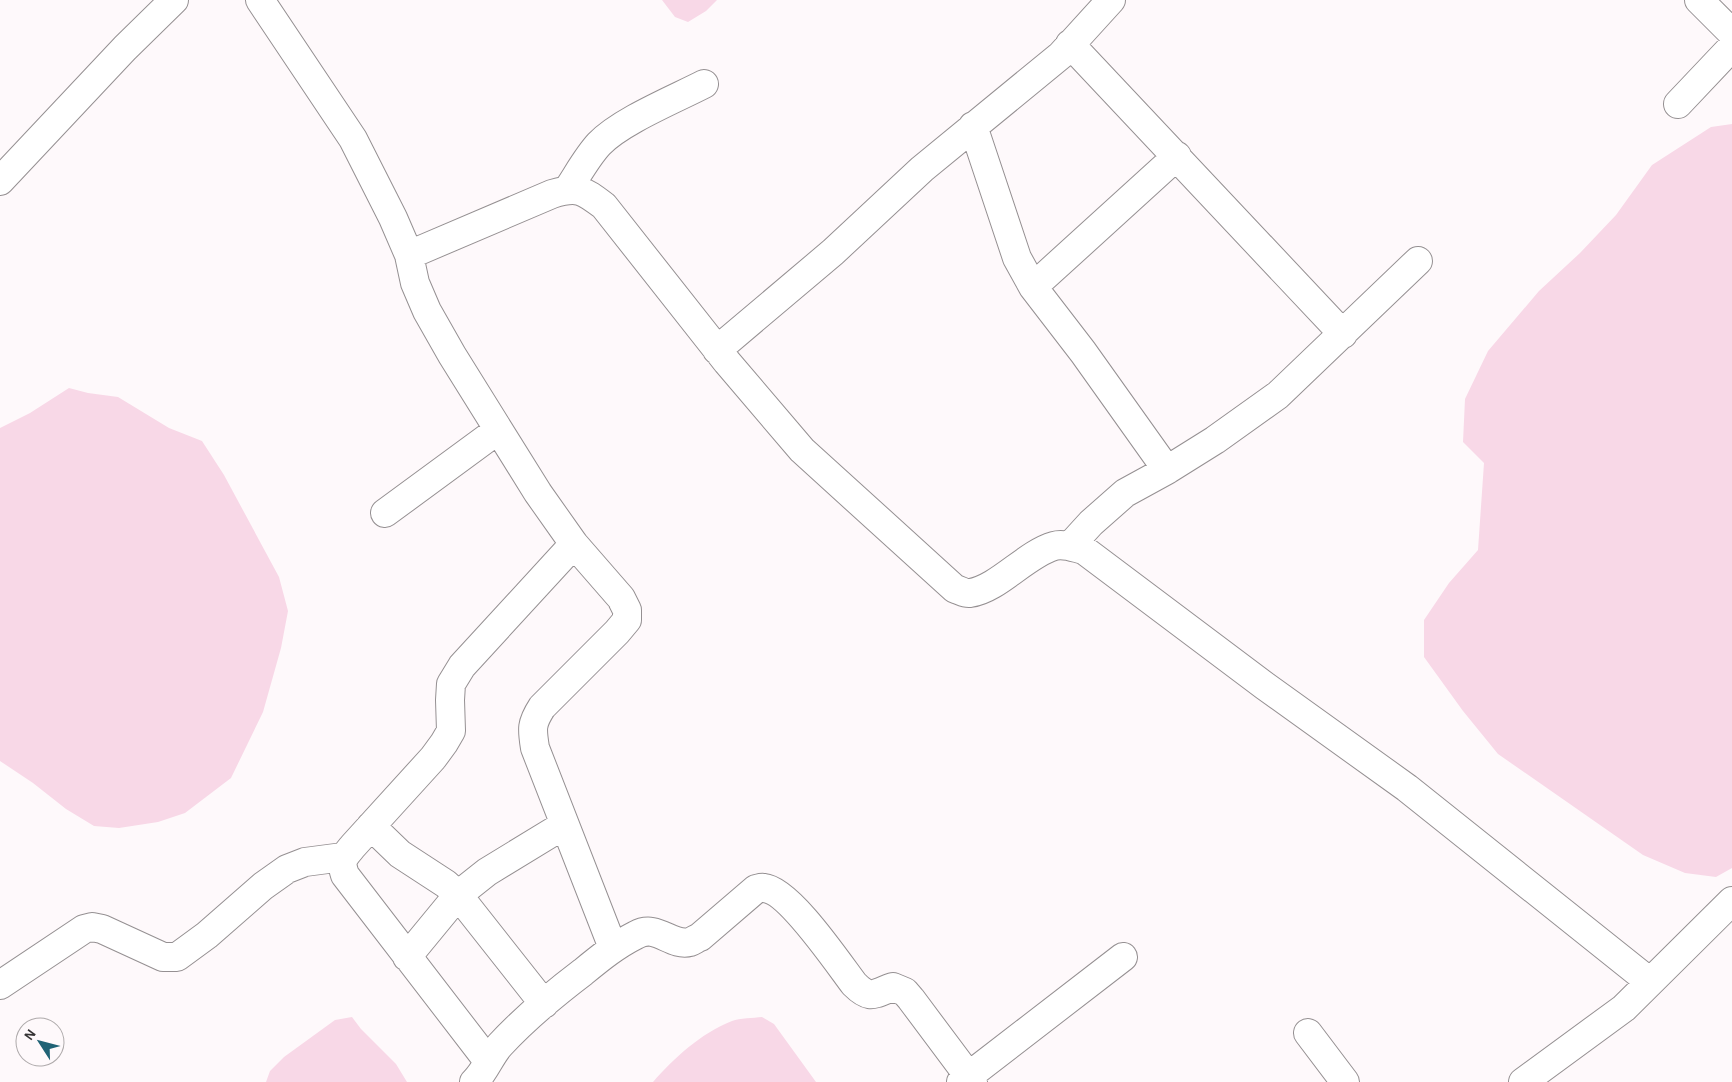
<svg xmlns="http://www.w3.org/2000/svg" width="1732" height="1082" font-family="'Alegreya Sans',sans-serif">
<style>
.water{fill:#f8d8e7}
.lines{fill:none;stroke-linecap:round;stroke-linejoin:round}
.minor-casing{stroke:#959092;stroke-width:30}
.minor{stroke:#fff;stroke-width:28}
</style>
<rect width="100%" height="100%" fill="#fef9fb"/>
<path class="water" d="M662,0H717L706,11L688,22L675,17Z
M1732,124V868L1716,877L1685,873L1643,855L1498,754L1463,711L1424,657V620L1449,583L1478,550L1484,463L1463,442L1465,399L1488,351L1539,291L1580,253L1616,215L1652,165L1711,127Z
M69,388L88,393L118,397L169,428L202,441L224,475L279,577L288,611L281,648L263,712L231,778L185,813L158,822L119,828L94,826L66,809L33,783L0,761V428L30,413Z
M352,1017L361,1029L396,1064L407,1082H266L270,1071L284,1057L335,1020Z
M762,1017L774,1024L816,1082H653C675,1057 700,1034 732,1021C740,1018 753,1018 762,1017Z"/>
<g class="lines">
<defs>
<path id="minor" d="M260,0L353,139L393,218L409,255L415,283L427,311L452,355L538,493L574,544L621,598L627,610V620L617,632L542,707C531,724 532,729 535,748L613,948
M1699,0L1732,33
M1070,44L1343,334
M1678,104L1732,47
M973,126L1017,258L1033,287L1083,352L1167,470
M0,181L125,48L174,0
M568,189C578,174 587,157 599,144C621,121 675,99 704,84
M409,255L552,194C578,186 583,190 604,206L727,362L802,450L955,589C960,590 965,594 970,593C998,589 1026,554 1054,546C1064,543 1075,548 1084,550L1265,686L1407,788L1650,982
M1033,287L1177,156
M717,350L833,252L922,169L1061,55L1111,0
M385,513L498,430
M1070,546L1091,523L1125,493L1167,470L1215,440L1278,395L1418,261
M371,826L400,854L446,884L458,895L544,1004
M407,957L458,895L487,872L564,825
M0,985L84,929L92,927L102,929L163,957H177L207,935L263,886L287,869L305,862L343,857
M1308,1033L1345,1082
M488,1061L345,875C340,860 343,858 353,846L433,758L444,743L451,731L450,700L451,684L462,666L574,544
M474,1082C485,1072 490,1056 500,1045C525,1018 554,994 583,972C600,958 616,945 636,935C657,923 671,947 690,942C693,941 697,938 700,937L756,889C757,889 762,887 764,888C789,890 838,963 854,984C870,1000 873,994 893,987L905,992L911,999L973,1082
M961,1082L1123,957
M1523,1082L1624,1008L1732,901"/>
</defs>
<use href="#minor" class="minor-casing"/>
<use href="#minor" class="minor"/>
</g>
<g transform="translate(40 1042) rotate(306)"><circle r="24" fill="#fef9fb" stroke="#aeaaab"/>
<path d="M0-4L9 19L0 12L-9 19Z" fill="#1f6275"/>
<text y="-8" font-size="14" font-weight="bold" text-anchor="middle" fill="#353334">N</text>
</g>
</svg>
